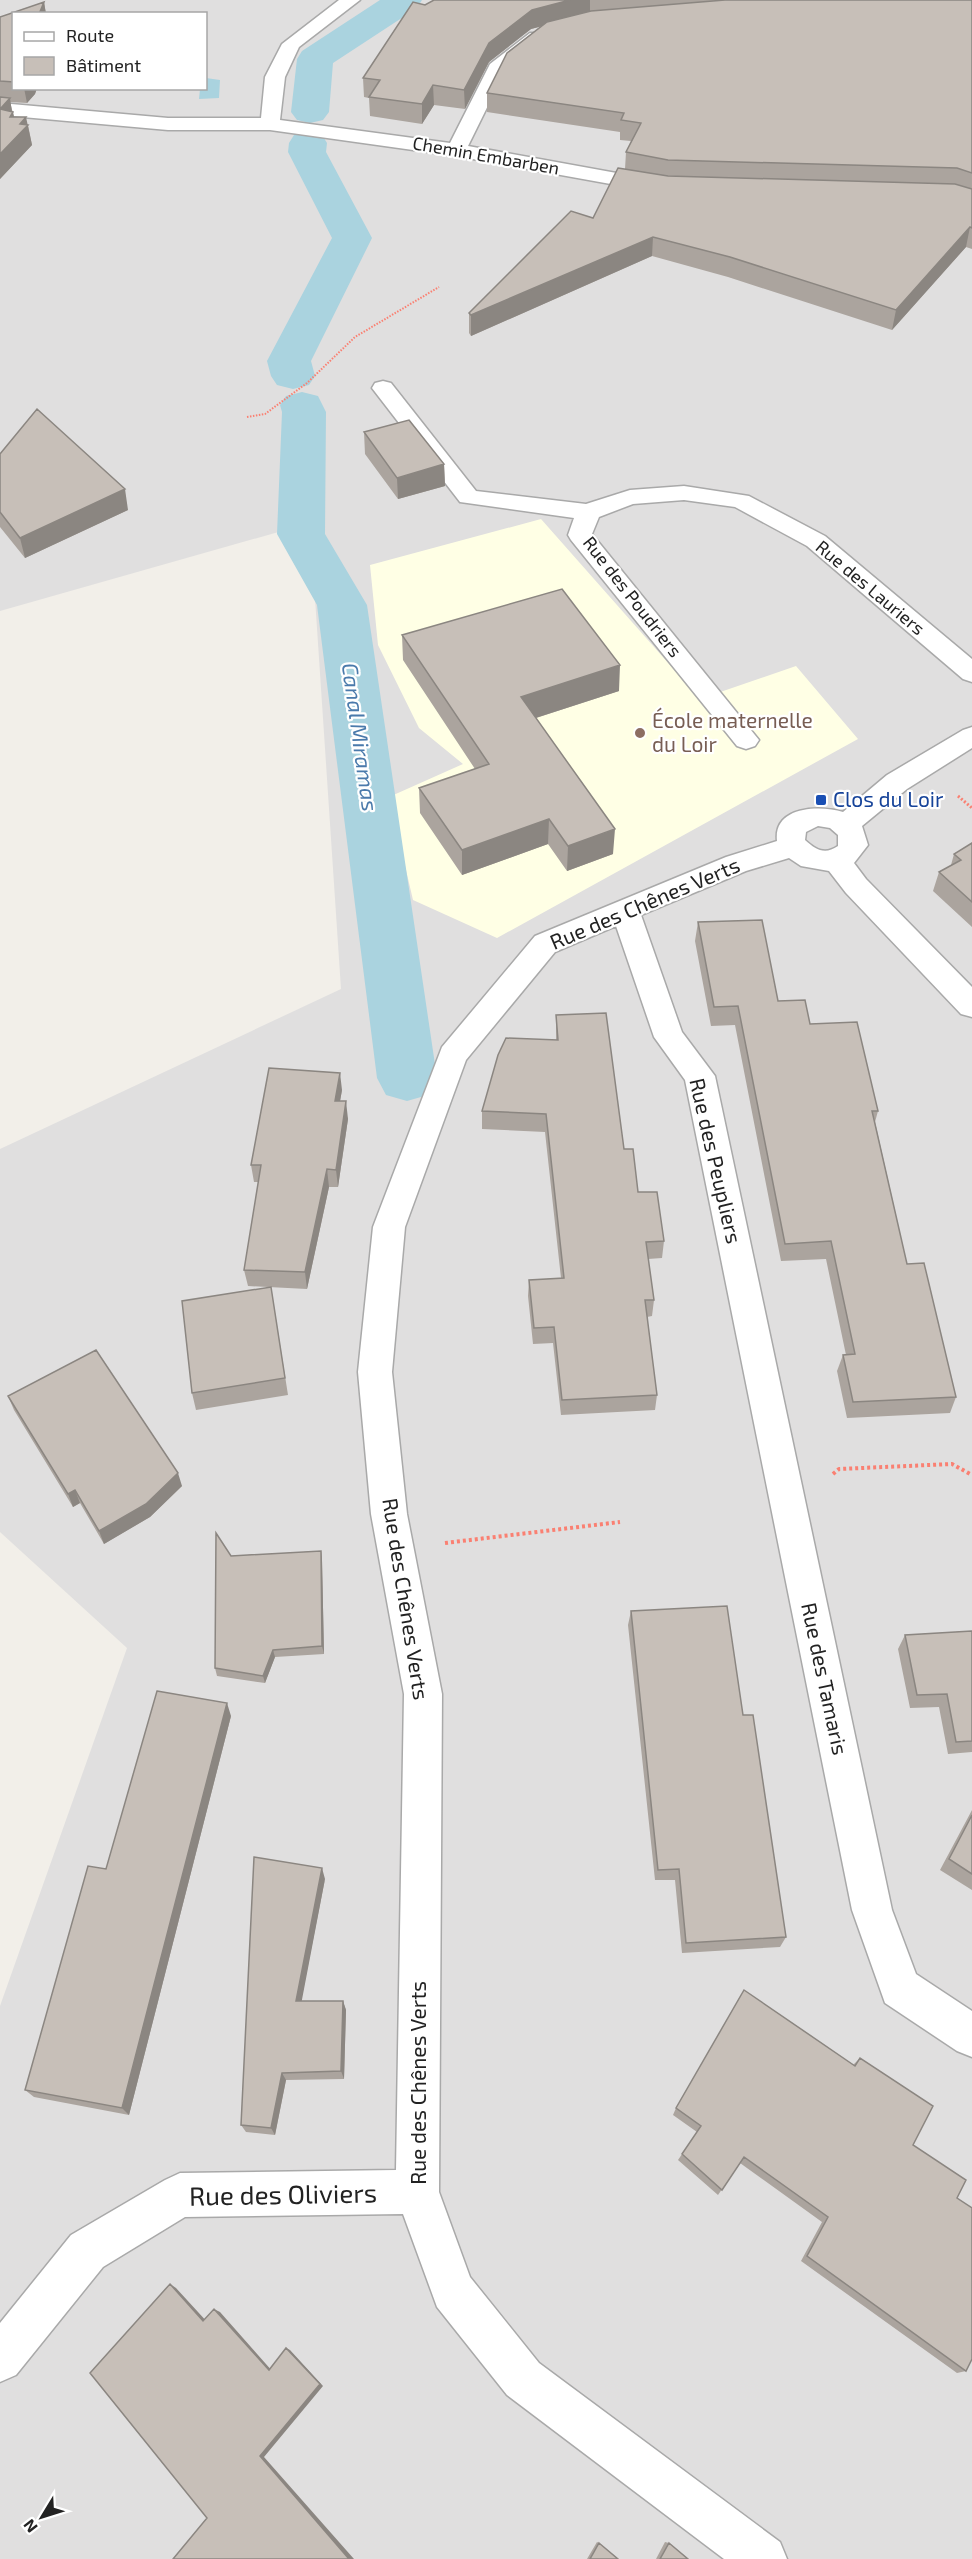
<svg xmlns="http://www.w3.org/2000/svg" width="972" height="2559" font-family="'Exo 2',sans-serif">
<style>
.residential{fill:#e0dfdf;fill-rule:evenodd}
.education{fill:#ffffe5}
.water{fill:#aad3df}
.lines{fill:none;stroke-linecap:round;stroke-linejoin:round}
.canal{fill:#aad3df;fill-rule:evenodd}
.minor-casing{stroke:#a9a9a9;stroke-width:3}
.path-far2{stroke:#fa8072;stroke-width:2;stroke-dasharray:1.5 1.5;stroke-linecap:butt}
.path-far1{stroke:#fa8072;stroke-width:3;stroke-dasharray:2 2;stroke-linecap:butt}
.path{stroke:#fa8072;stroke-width:4;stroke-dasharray:3 3;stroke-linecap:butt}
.minor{fill:#fff;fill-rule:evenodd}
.wall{fill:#aba49e}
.shaded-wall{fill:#8b8681}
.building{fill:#c7bfb8;stroke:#8b8681;stroke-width:1.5}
.education-dot{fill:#8d6e63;stroke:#fff;stroke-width:2}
.transit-dot{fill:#1a4fb4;stroke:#fff;stroke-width:2}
.labels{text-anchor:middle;stroke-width:4.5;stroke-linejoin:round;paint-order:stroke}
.far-street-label{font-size:18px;fill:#222;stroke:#fff}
.education-label{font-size:21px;fill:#785e54;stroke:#fff;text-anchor:start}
.transit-label{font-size:21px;fill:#164399;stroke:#fff;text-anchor:start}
.street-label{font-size:21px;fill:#222;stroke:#fff}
.water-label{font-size:22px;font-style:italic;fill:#4a7aab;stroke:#fff}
.near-street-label{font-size:26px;fill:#222;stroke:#fff}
</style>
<rect width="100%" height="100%" fill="#f2efe9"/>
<path class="residential" d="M0,0H972V2559H0V2006L127,1648L0,1532V1149L341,989L310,523L0,611ZM14,14H206V88H14Z"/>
<path class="education" d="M541,519L700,699L796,666L858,739L497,938L413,900L389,797L463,764L419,728L378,645L370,565Z"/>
<path class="water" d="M206,78L220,80L219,98L199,99L200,89L206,88Z"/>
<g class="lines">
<path class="canal" d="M380,0H422L417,8L333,63L329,112L323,120L310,123L297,120L291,112L297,59L302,51Z
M308,131L322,135L327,143L326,152L372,238L311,361L315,376L309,385L293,389L277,385L271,376L267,361L332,238L288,152L289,143L294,135Z
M302,392L318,396L326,412L325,534L367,605L437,1078L428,1095L407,1101L386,1095L377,1078L317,605L277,534L282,412L280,405L286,396Z"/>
<defs>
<path id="minor" d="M339,0H360L299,47L285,77L280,120L450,143L490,64L530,33H544L546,37L505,71L468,146L655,180L662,182L665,186L662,190L655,192L456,156L270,130H168L0,115V103L168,118H261L265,77L282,44Z
M383,381L391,383L476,491L586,504L630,490L684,486L749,496L825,536L972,659V682L963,679L807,546L735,507L684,500L633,504L599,517L592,534L759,740L755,746L746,749L737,746L571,540L568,535L574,518L460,502L372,388L375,383Z
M972,727V748L907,789L862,826L868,845L854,863L866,879L972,987V1017L961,1014L846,893L829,871L801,866L789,858L746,871L641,915L682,1032L715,1076L892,1910L916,1974L972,2011V2057L957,2051L885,2003L852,1910L685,1080L654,1037L616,926L555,952L466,1060L405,1227L392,1372L407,1514L442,1694L439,2192L470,2277L539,2363L780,2542L787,2559H724L507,2395L437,2307L403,2214L185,2217L103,2267L16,2375L0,2382V2323L71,2235L165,2180L180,2173L396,2170L404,1694L371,1514L358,1372L373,1227L442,1047L535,936L726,857L777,841C773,806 820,805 843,812L887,775L963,730ZM818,826L830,828L838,835V846C825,855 816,850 805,840L806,832Z"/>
</defs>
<use href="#minor" class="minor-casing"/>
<path class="path-far2" d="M247,417L265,414L307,383L355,337L439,287"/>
<path class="path-far1" d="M958,796L972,808"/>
<path class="path" d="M833,1474L839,1469L952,1464L972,1475
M445,1543L620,1522"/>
<use href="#minor" class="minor"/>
</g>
<path class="wall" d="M434,0H972V249L966,247L892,330L728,277L652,256L471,336L469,333V313L593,218L625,169L626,152L631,141L620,140V132L487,112V93L542,26L531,29L489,62L465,109L434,105L422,124L370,116L369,98L364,97L363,78L425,5Z
M44,2L46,14H14V88H37L35,94L27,103L10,102L14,117L28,125L32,145L0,179V17Z
M364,432L444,464L445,486L398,499L365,454Z
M0,454L128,510L25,558L0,527Z
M402,635L619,691L536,718L613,854L567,871L548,844L462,875L420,813L419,788L475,769L403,660Z
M972,843V927L933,891L939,872L951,865L954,854Z
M698,922L778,1001L810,1024L878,1111L875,1122L907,1264L956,1397L950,1413L847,1418L837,1371L843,1355H846L826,1259L781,1261L735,1025L711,1026L695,941Z
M556,1015L624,1149L638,1192L664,1241L662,1258L648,1259L654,1300L652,1316L647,1317L657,1395L655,1410L561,1415L553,1343L533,1344L528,1296L529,1280L561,1278L545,1132L482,1129V1111L556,1040Z
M342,1090L340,1101L348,1119L338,1187H329L307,1289L248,1286L244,1270L259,1182H254L251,1165Z
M271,1287L288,1395L196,1410L192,1393Z
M8,1396L182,1486L150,1517L104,1544L80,1503L73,1507L14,1410Z
M321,1551L322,1560L324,1654L275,1657L265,1683L217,1676L215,1668L231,1556Z
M631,1611L743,1715L786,1937L780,1947L682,1953L675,1880H655L628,1625Z
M972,1631V1752L948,1754L939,1707L910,1708L898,1649L905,1635Z
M231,1716L129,2115L34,2097L25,2090L106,1869Z
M972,1810V1890L940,1870Z
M325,1879L301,2001H343L346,2010L344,2079L286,2080L275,2135L246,2132L241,2125Z
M860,2058L913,2145L957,2198L966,2371L957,2373L801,2261L822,2222L740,2163L718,2195L678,2160L697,2132L673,2115L676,2108L853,2065Z
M597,2542L599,2543L618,2559H587Z
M665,2542L669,2543L688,2559H656Z"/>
<path class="shaded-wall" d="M570,0H590V14L531,29L489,62L465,109L464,90L489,43L532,10Z
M44,2L46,14H39Z
M433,85L434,105L422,124V104Z
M24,88H37L35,94L27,103Z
M10,98L12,112H13L17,132L0,109Z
M26,117L32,145L0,179V154L20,124Z
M970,227L966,247L892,330L896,310Z
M653,237L652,256L471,336V315Z
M444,464L445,486L398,499L397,478Z
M125,489L128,510L25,558L20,538Z
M620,665L619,691L520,723L521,697Z
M549,819L548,844L462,875V850Z
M615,829L613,854L567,871L568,846Z
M340,1073L342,1090L337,1118L335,1101Z
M346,1101L348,1119L338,1187L336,1170Z
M327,1169L329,1187L307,1289L305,1272Z
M178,1473L182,1486L150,1517L104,1544L99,1531Z
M75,1490L80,1503L73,1507L68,1494Z
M321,1551L322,1560L324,1654L322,1646Z
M273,1650L275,1657L265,1683L263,1676Z
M227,1703L231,1716L129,2115L122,2108Z
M322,1868L325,1879L300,2010L296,2001Z
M343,2001L346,2010L344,2079L341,2071Z
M282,2073L286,2080L275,2135L271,2128Z
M170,2284L176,2288L209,2324L203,2321Z
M214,2309L220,2312L273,2372L269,2370Z
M286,2348L290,2350L323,2386L264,2457L354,2559H349L260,2456Z"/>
<path class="building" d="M434,0H570L532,10L489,43L464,90L433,85L422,104L369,97L380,80L363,78L413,2L425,5Z
M725,0H972V173L957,168L668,160L626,152L641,123L621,120L624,113L487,93L507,53L547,22L591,11Z
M44,2L39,14H14V82L0,81V17Z
M0,97L10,98L0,109L13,112L10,117H26L20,124L28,125L0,154Z
M618,168L668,176L955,184L972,189V228L970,227L896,310L730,257L653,237L471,315L469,313L571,211L593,218Z
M37,409L125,489L20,538L0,512V454Z
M409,420L444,464L397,478L364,432Z
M562,589L620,665L521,697L615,829L568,846L549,819L462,850L419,788L489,764L402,635Z
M972,843V902L939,872L961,860L954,854Z
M762,920L778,1001L805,1000L810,1024L857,1022L878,1111H872L907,1264L924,1263L956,1397L853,1402L843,1355L855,1354L831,1241L785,1244L738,1006L714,1007L698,922Z
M606,1013L624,1149H633L638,1192H657L664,1241L646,1242L654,1300H645L657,1395L562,1400L554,1327L534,1328L529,1280L564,1278L546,1114L482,1111L498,1055L506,1038L558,1040L556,1015Z
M269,1068L340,1073L335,1101H346L336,1170L327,1169L305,1272L244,1270L261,1165H251Z
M271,1287L285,1378L192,1393L182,1301Z
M96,1350L178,1473L146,1504L99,1531L75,1490L68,1494L8,1396Z
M216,1533L231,1556L321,1551L322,1646L273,1650L263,1676L215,1668Z
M727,1606L743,1715H753L786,1937L686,1943L679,1869L658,1870L631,1611Z
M972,1631V1741L956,1742L947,1694L917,1695L905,1635Z
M157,1691L227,1703L122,2108L25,2090L88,1866L106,1869Z
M972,1815V1874L949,1859Z
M254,1857L322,1868L296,2001H343L341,2071L282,2073L271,2128L241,2125Z
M744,1990L855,2066L860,2058L933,2106L913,2145L966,2180L957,2198L972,2208V2359L966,2371L807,2256L828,2217L744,2157L722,2190L682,2154L701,2126L676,2108Z
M170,2284L203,2321L214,2309L269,2370L286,2348L320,2384L260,2456L349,2559H173L207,2518L90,2373Z
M599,2543L618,2559H590Z
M669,2543L688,2559H660Z"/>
<circle class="education-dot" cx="640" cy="733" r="6"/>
<rect class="transit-dot" x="815" y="794" width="12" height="12" rx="3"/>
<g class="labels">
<g class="far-street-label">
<text transform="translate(486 156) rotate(10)" y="6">Chemin Embarben</text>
<text transform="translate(870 588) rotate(40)" y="6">Rue des Lauriers</text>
<text transform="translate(632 597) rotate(52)" y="6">Rue des Poudriers</text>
</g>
<g class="education-label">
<text x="652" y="728">École maternelle<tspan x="652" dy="24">du Loir</tspan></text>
</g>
<g class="transit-label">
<text x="833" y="807">Clos du Loir</text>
</g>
<g class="street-label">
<text transform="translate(645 904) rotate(-23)" y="7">Rue des Chênes Verts</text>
<text transform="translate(715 1161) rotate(77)" y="7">Rue des Peupliers</text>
<text transform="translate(405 1599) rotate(81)" y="7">Rue des Chênes Verts</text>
<text transform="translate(824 1679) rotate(78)" y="7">Rue des Tamaris</text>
<text transform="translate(419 2083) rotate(-90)" y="7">Rue des Chênes Verts</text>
</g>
<g class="water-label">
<text transform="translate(360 737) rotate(82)" y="8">Canal Miramas</text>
</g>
<g class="near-street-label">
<text transform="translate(283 2195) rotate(-1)" y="9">Rue des Oliviers</text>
</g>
</g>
<rect x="12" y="12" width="195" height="78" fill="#ffffff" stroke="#a7a7a7" stroke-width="1.5"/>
<rect x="24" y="32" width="30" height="9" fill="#ffffff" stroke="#a7a7a7" stroke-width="1.5"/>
<text x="66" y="42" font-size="18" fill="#222222">Route</text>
<rect x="24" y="57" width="30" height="18" fill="#c7bfb8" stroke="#a7a7a7" stroke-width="1.5"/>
<text x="66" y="72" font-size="18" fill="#222222">Bâtiment</text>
<g transform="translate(42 2517) rotate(232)" stroke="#ffffff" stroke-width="4.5" paint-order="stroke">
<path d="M0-4.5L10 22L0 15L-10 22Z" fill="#222222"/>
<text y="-9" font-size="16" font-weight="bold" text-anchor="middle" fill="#222222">N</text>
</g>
</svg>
